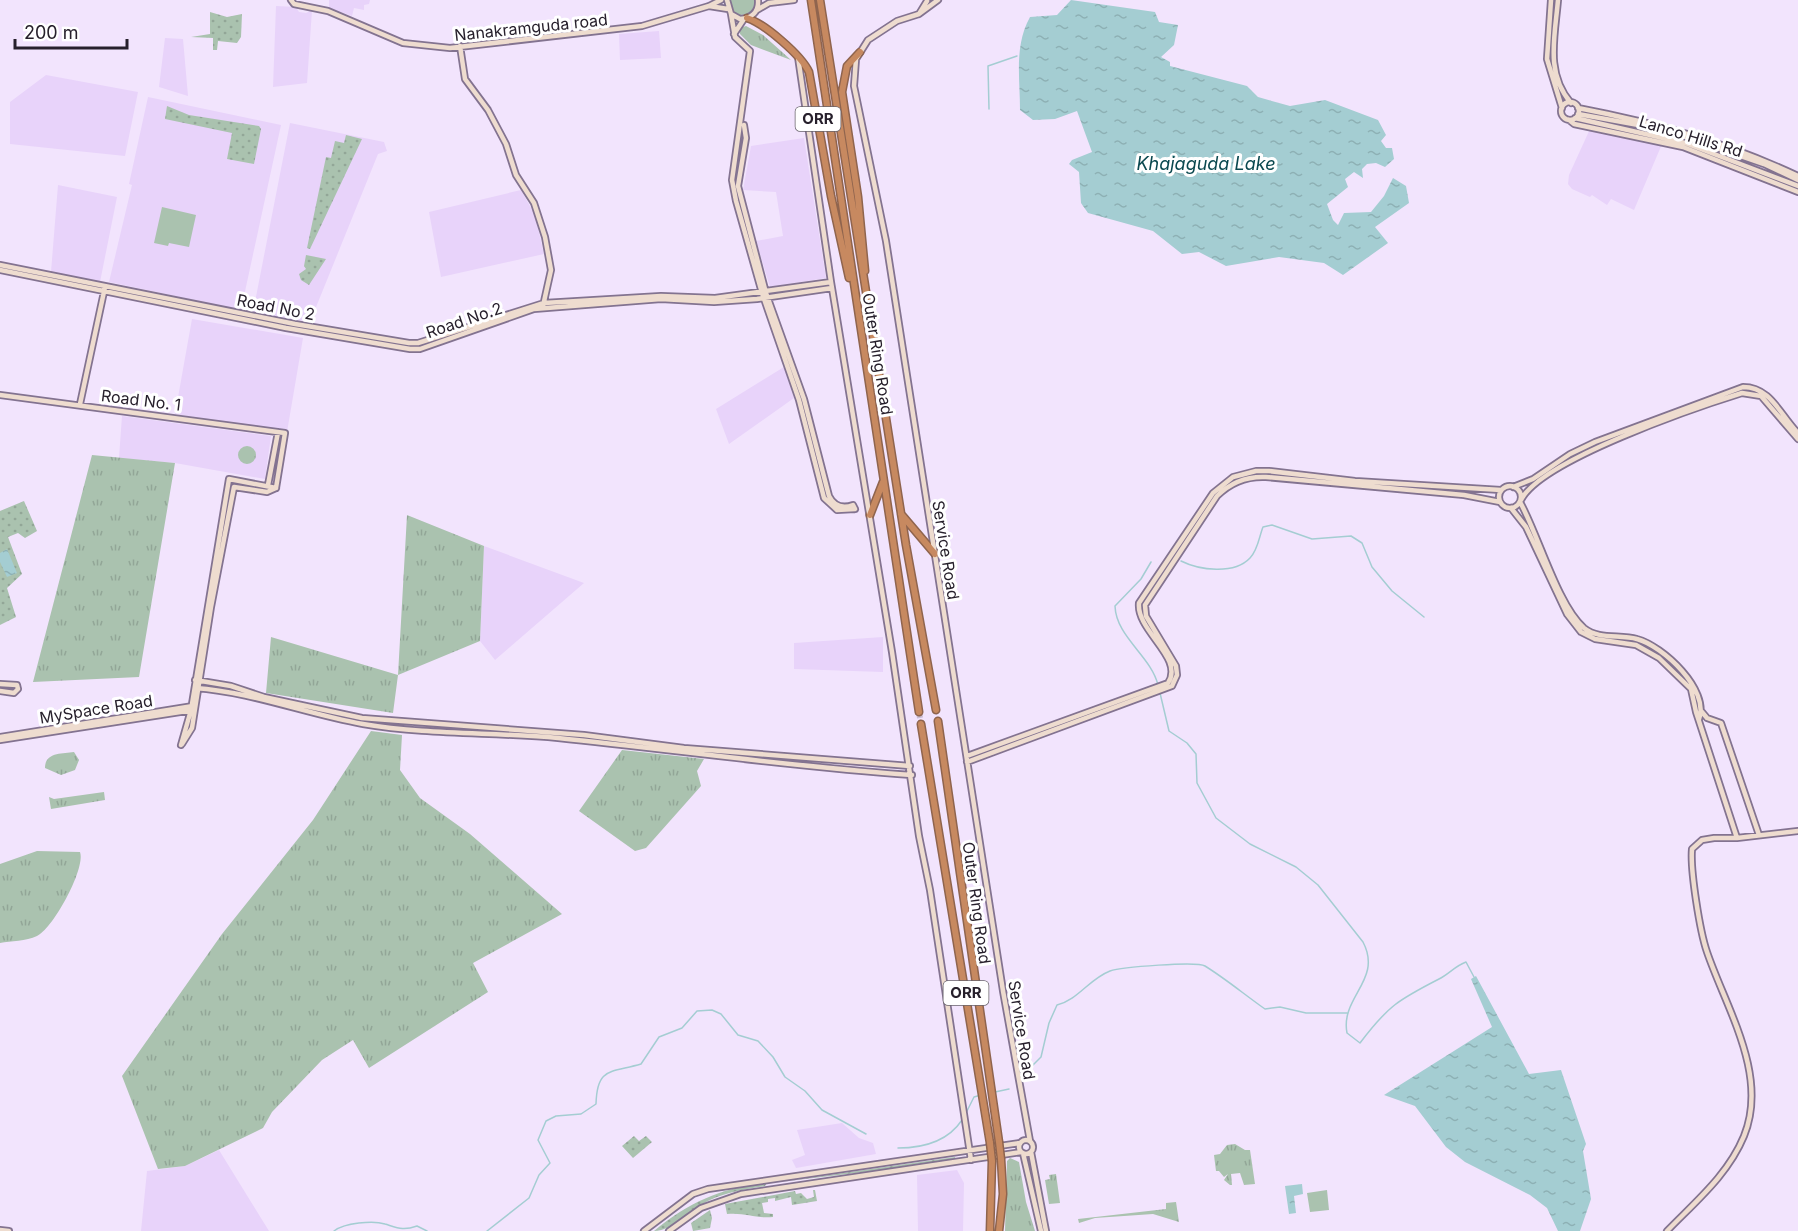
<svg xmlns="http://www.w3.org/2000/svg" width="1798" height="1231" font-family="Inter,sans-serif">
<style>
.built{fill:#e8d3fa}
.grass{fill:url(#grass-tufts)}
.park{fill:url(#park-dots)}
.pitch{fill:#aac2af}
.water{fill:url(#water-ripples)}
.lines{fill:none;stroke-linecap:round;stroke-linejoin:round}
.stream{stroke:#a4cdd2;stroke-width:1.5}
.highway-tunnel{stroke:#c9bdd3;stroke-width:6;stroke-dasharray:6 3;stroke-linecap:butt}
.secondary-casing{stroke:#837390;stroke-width:8}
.highway-casing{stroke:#8f644e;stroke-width:9}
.secondary{stroke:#eedccf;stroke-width:4.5}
.highway{stroke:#c78960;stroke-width:6}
.highway-bridge-casing{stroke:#8f644e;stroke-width:9;stroke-linecap:butt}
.highway-bridge{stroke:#c78960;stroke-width:6}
.labels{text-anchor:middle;stroke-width:6;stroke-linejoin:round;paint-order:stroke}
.shield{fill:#fff;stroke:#68636b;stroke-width:1.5}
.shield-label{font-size:15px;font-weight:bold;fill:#27202c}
.street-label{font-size:16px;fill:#27202c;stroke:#fff}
.water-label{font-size:18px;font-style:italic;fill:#0a484f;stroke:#fff}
</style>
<defs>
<pattern id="grass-tufts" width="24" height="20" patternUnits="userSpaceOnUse" patternTransform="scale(1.5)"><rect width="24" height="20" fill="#aac2af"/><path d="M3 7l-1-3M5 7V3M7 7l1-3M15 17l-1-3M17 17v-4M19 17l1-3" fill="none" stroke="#92a697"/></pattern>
<pattern id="park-dots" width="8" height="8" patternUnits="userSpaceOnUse" patternTransform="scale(1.5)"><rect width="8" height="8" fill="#aac2af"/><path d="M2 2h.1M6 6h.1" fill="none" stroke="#92a697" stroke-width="1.8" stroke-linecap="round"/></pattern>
<pattern id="water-ripples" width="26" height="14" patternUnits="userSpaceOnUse" patternTransform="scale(1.5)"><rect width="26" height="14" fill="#a4cdd2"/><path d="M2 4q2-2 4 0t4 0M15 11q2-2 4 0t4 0" fill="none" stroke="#8db0b4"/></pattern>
</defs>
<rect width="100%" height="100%" fill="#f2e4fd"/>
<path class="built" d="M329,0H370L369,4L364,5V10L354,8L352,16L329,8Z
M276,6L296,7L299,12L306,13L312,10L307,83L273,87Z
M659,31L661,58L620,60L619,34Z
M165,38L183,39L188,96L159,87Z
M46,75L138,92L125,156L10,144V102Z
M148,97L281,125L241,310L109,282L132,185L129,184Z
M290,123L384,142L387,151L378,154L310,322L253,312Z
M1590,129L1662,144L1634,210L1611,199L1607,205L1592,195L1590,197L1572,189L1568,184L1569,175Z
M804,138L826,278L770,287L756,241L783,236L776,192L743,190L751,146Z
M58,185L117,197L100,282L51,272Z
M521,190L535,215L544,254L441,277L429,212Z
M192,319L303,338L287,432L175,414Z
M784,367L794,398L729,444L716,409Z
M122,416L271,436L265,479L175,463L119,458Z
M484,546L584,583L495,660L480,641Z
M883,637V672L794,669V643Z
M842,1123L859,1138L873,1143L876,1154L796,1168L792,1160L805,1155L797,1130Z
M219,1150L269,1231H141L147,1171L185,1166Z
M957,1170L964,1183L963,1231H918L917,1175Z"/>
<path class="grass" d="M730,0H756L755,8L749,14L740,15L732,11Z
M746,26L763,35L791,60L751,45L740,34V28Z
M238 455a9 9 0 1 1 18 0a9 9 0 1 1-18 0Z
M92,455L175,463L139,677L33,682Z
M407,515L484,546L480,641L398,675L393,713L266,693L271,637L398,675Z
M371,731L402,735L400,770L420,798L470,834L562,914L473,963L488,992L369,1068L353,1040L322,1060L272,1112L263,1128L185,1166L158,1169L122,1076L222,934L313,820Z
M622,750L704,759L697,771L701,786L646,848L635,851L579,811Z
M74,752L79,760L75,770L61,775L45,768C45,752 62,754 74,752Z
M104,792L105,800L51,809L49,797L54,799Z
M37,851L80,852C86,868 53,929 37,936C26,941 11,941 0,943V864Z
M1235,1144L1245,1150H1250L1255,1184L1244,1185L1240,1173L1231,1174L1232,1185H1230L1224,1180L1228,1174L1224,1177L1219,1171H1216L1214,1155L1220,1154L1227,1145Z
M1010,1158L1019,1162L1026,1202L1035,1231H1005L1007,1161Z
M1056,1174L1060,1203L1049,1204L1045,1180L1050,1179L1049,1175Z
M1176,1202L1179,1222L1153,1214L1095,1218L1079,1223L1078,1219L1166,1209V1203Z"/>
<path class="park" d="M210,12L227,17L242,14L241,37L237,43L218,41L217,50H213V38L191,37L210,34Z
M167,106L189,115L259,126L261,129L254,164L227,159L232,133L165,119Z
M346,135L362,139L310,249L307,248L326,157L331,158L335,141L344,143Z
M306,255L326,259L309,285L301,280L299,274L306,269L304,266Z
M24,501L37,531L25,538L18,533L8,537L22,574L7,588L16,617L0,625V511Z
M634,1136L639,1141L646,1136L652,1142L633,1158L622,1146Z
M955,1157L956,1161L948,1162L780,1182Z
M768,1181L765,1186C746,1189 727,1192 710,1200C691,1208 674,1231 654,1231C692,1200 719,1190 768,1181Z
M813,1190H815L817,1201L792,1205L791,1197L775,1201V1198L768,1199V1202L762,1203L764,1213L773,1214V1217C757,1219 744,1212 727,1214L725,1204L795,1191L796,1194L801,1193L807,1199L814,1197Z
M710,1210L712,1218L710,1228L693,1231L691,1223Z"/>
<path class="pitch" d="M162,207L196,215L189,247L169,243L168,246L154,243Z
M1327,1190L1329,1210L1310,1212L1307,1193Z"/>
<path class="water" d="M1071,0L1155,12L1159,22L1178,25L1174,45L1161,57L1170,62V66L1247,86L1258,97L1290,106L1325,100L1378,120L1386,135L1381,141L1386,148H1392L1394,159L1385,167L1376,163L1367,164L1362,169L1363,178L1354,172L1345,179L1348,187L1327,204L1333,220L1338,225L1344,213L1371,212L1384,196L1393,178L1406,186L1409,203L1375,227L1388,243L1343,275L1324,263L1279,257L1226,266L1199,252L1182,254L1153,231L1088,213L1081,203L1079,172L1069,164L1072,160L1092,152L1077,111L1055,119L1033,120L1020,110C1020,78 1014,46 1030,17L1057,15Z
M7,549L17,573L7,577L0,562V553Z
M1476,976L1529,1074L1561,1070L1586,1144L1583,1151L1591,1199L1580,1231H1558L1547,1208L1530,1195L1465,1162L1446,1147L1415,1106L1384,1095L1492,1027L1471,979Z
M1302,1184L1303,1194L1294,1196L1296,1213L1289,1214L1285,1186Z"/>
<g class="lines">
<path class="stream" d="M989,109L988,66L1017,56
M1181,561C1199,570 1234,575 1250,558C1258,550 1259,537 1263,527L1272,525L1312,539L1351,536L1362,543L1372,567L1392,591L1424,617
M1151,562L1141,579L1115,606C1116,637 1151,656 1158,685
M1160,693L1169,731L1187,743L1196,754L1197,783L1216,818L1250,844L1296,867L1318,885L1363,942C1383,980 1340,997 1347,1033L1360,1043C1388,1006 1398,1000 1439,979C1449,974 1455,966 1466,962L1474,977
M1025,1073L1041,1057L1049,1023L1057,1005C1078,1000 1089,979 1110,971C1121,967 1197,961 1205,966C1226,979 1245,995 1265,1009L1280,1007L1306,1013H1347
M995,1092L1009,1089
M966,1113L974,1097L981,1095
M898,1148C923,1148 948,1141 962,1120
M334,1231C344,1223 373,1220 385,1224C398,1228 403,1231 417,1226L427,1231
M487,1231L529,1198L539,1175L550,1163L538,1140L546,1121L556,1116L581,1114L596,1104C597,1067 610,1073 641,1064L659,1037L682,1028L697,1011L712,1010L721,1014L738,1035L758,1041L773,1057L785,1077L805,1091L822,1110L866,1134"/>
<path class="highway-tunnel" d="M919,712L921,724"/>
<defs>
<path id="secondary" d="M291,0L294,4L328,11L403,43L450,48L642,26L709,6L721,0
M727,0L731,14L740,19C752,18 759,12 758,0
M1551,0L1547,59L1562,108
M1558,0C1555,36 1545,73 1571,103
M927,1L919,14L897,21L868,40L856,59L854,86L886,241L1003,991L1030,1141
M709,6L728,9
M757,10L769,3L794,0
M731,14L735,37L750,51L732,180L736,201L762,293L799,400L824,498L837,510L855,509
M919,14L938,0
M734,34L744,19
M460,46L465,79L488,110L506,144L516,175L534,203L545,237L551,270L543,306
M798,57L831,282L892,652L919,836L930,890L971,1160
M1561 111a9 9 0 1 1 18 0a9 9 0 1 1-18 0Z
M1578,108C1656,123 1726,142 1798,176
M1578,114L1666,130L1764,164L1798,180
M1575,118L1685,143L1798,186
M1569,120L1574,124L1683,147L1798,192
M744,125L746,138L738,186L766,293L804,399L829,496C834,506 842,509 853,505L855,509
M0,265L295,324L409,343H418L544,303L661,296L715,298L831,282
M0,270L286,328L410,349H420L534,309L661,299L714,302L757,299L832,288
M0,395L285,433L276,488
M80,404L105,287
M268,485L278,432
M1499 497a11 11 0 1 1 22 0a11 11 0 1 1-22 0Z
M1513,487L1533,479L1570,454L1595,442L1743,387C1771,387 1780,415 1798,433
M1521,500C1541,460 1697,407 1742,393L1761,396L1798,439
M1520,502C1538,534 1558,606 1584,628C1599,640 1620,634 1637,639C1663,646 1710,690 1699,719
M1511,508L1526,527L1567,614L1581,632L1595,639L1636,645L1659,658L1691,689L1696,712L1737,838
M195,680L231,686L264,697L362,718L584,735L684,748L910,766
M0,684L17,685L18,689L14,693L0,691
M195,688C252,692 306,714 363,724C427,735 494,732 558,738C676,750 793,767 912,775
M1702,712L1707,718L1721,723L1759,835
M0,737L193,706
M0,740L193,710
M182,744L192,728L211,607L234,487L267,492L276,488
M181,745L191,710L229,479L276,488
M967,756L1168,683C1185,658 1136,631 1139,603L1213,493L1233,477L1256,471H1269L1355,481L1501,490
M967,762L1172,686L1177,675L1176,666L1146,616L1145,605L1217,496C1231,482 1246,476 1266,477L1464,495L1500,502
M1019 1147a7 7 0 1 1 14 0a7 7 0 1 1-14 0Z
M1031,1152L1046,1231
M1023,1153L1041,1231
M0,1230L9,1231
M644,1231L693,1194L708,1189L1020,1143
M669,1231L701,1208L741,1194L1021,1152
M1667,1231C1695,1202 1728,1175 1744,1136C1769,1075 1726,1008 1707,952C1700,932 1690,870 1692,849L1702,840L1714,838H1737L1798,831"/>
<path id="highway" d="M811,0L919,712
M820,0L906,545L936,710
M747,18C765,24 801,55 809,72L831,196L849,278
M860,52L847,66L842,92L858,197L865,271
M901,514L935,554
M870,515L883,482
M938,721L999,1142
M921,724L990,1143
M990,1231L992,1161
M999,1231L1003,1194L1001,1159"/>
</defs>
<use href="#secondary" class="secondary-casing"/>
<use href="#highway" class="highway-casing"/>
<use href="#secondary" class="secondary"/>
<use href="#highway" class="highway"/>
<defs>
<path id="highway-bridge" d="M999,1142L1001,1159
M990,1143L992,1161"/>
</defs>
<use href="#highway-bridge" class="highway-bridge-casing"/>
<use href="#highway-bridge" class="highway-bridge"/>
</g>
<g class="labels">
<g class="shield">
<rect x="795.5" y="107" width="45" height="24" rx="4.5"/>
<rect x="943.5" y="981" width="45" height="24" rx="4.5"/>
</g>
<g class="shield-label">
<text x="818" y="124">ORR</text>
<text x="966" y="998">ORR</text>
</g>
<g class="street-label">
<text transform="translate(531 27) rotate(-6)" y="6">Nanakramguda road</text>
<text transform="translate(1691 136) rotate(17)" y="6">Lanco Hills Rd</text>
<text transform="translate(276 307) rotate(11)" y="6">Road No 2</text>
<text transform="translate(464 320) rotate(-19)" y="6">Road No.2</text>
<text transform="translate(878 354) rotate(81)" y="6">Outer Ring Road</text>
<text transform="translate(141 400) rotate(7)" y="6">Road No. 1</text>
<text transform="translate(946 550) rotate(81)" y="6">Service Road</text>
<text transform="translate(96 709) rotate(-9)" y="6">MySpace Road</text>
<text transform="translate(977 903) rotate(82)" y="6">Outer Ring Road</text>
<text transform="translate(1022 1030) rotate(81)" y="6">Service Road</text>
</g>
<g class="water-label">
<text x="1206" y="170">Khajaguda Lake</text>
</g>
</g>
<path d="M15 39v9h112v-9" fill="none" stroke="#27202c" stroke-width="3"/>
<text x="24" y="39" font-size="18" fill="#27202c" stroke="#ffffff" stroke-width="4.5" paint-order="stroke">200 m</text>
</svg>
